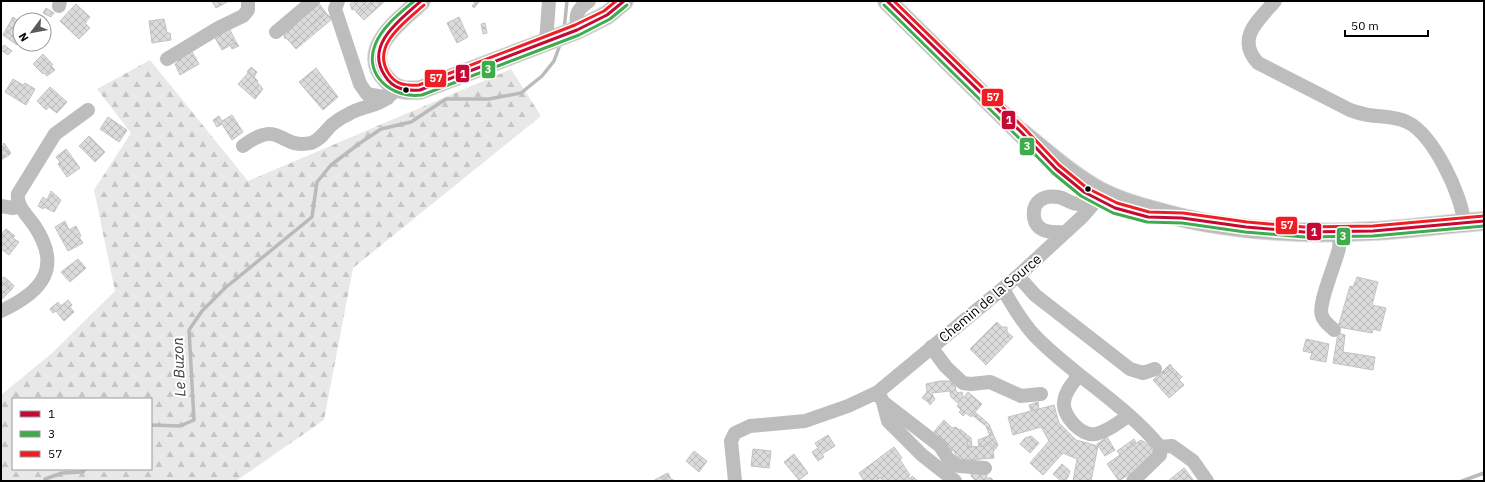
<svg xmlns="http://www.w3.org/2000/svg" width="1485" height="482" font-family="'IBM Plex Sans',sans-serif">
<style>
.forest{fill:url(#forest-firs);fill-rule:evenodd}
.lines{fill:none;stroke-linecap:round;stroke-linejoin:round}
.stream{stroke:#bababa;stroke-width:3.5}
.building{fill:url(#building-cross-hatch);stroke:#c3c3c3}
.major-casing{stroke:#dbdbdb;stroke-width:20}
.minor{stroke:#bdbdbd;stroke-width:14}
.major{stroke:#bdbdbd;stroke-width:18}
.bus-1-casing{stroke:#fff;stroke-width:6}
.bus-2-casing{stroke:#fff;stroke-width:6}
.bus-3-casing{stroke:#fff;stroke-width:6}
.bus-1{stroke:#c60835;stroke-width:3}
.bus-2{stroke:#3eac4c;stroke-width:3}
.bus-3{stroke:#ee1f24;stroke-width:3}
.bus-dot{fill:#000;stroke:#fff;stroke-width:1.5}
.labels{text-anchor:middle;stroke-width:4;stroke-linejoin:round;paint-order:stroke}
.street-label{font-size:14px;fill:#000;stroke:#fff}
.water-label{font-size:15px;font-style:italic;fill:#3d3d3d;stroke:#fff}
.line-badge{stroke:#fff;stroke-width:1.5}
.badge-label{font-size:11px;text-anchor:middle;font-weight:bold;fill:#fff}
</style>
<defs>
<pattern id="forest-firs" width="22" height="20" patternUnits="userSpaceOnUse"><rect width="22" height="20" fill="#e8e8e8"/><path d="M5 1l3.5 6h-7zM16 11l3.5 6h-7z" fill="#c5c5c5"/></pattern>
<pattern id="building-cross-hatch" width="8" height="8" patternUnits="userSpaceOnUse"><rect width="8" height="8" fill="#dbdbdb"/><path d="M0 0l8 8M0 8l8-8" fill="none" stroke="#bababa"/></pattern>
</defs>
<rect width="100%" height="100%" fill="#fff"/>
<path class="forest" d="M150,60L248,181L511,69L541,116L353,268L324,420L236,481H1V395L52,353L115,291L94,190L131,133L97,89ZM13,399H151V469H13Z"/>
<g class="lines">
<path class="stream" d="M564,30L567,1
M151,425L180,426L194,420L189,330L202,311L225,288L312,217L317,182L331,165L360,143L381,129L411,122L446,99H489L521,93L542,76L554,61L561,42
M45,481V479L62,473L83,472L85,469
M1462,481L1484,473"/>
</g>
<path class="building" d="M212,1H229L216,8Z
M354,1H373L358,14L354,9L352,10L350,4Z
M373,1H385L364,20L358,14Z
M476,1H480L474,8L472,6Z
M318,2L326,13L291,43L286,38L285,39L283,33Z
M76,4L90,17L85,23L90,28L79,39L60,21Z
M46,8L54,13L51,17L43,13Z
M326,13L332,19L296,49L291,43Z
M13,17L20,22V40L17,45L3,35Z
M459,17L468,37L457,43L447,23Z
M164,19L167,33H170L171,40L152,43L149,21Z
M485,23L487,33L483,34L481,24Z
M229,28L236,42L222,50L214,36Z
M236,42L239,46L232,49L230,45Z
M4,45L12,51L8,55L1,50Z
M191,50L199,64L180,75L175,64L178,62L176,59Z
M43,54L53,65L51,66L55,70L47,76L44,73L43,74L33,64Z
M251,67L257,72L254,77L247,72Z
M316,68L338,97L323,110L299,82Z
M249,72L258,81L257,82L263,89L255,99L238,84Z
M13,79L23,85L25,83L35,89L26,105L5,92Z
M50,87L67,102L57,113L49,107L46,110L37,101Z
M232,115L243,132L232,140L222,124L217,127L213,120L219,116L222,121Z
M108,117L127,130L119,142L100,129Z
M89,136L105,152L95,162L79,146Z
M1,143V150L6,151L9,155L1,160Z
M4,143L11,153L9,155L6,151L1,150Z
M66,149L80,168L67,177L58,164L60,162L56,157Z
M51,191L61,200L54,212L44,207L43,209L38,206L43,197L47,200Z
M65,221L69,230L76,226L81,236L79,237L83,243L68,251L55,227Z
M6,229L15,236L13,238L19,242L9,255L1,249V234Z
M78,259L86,268L70,282L61,272Z
M4,277L9,281L6,284L12,289L2,299L1,279Z
M1357,277L1378,282L1372,305L1386,308L1380,331L1373,329L1372,333L1338,327L1350,286L1353,287Z
M9,281L14,286L12,289L6,284Z
M68,300L72,305L70,307L74,312L64,321L56,311L53,313L50,309L58,302L61,306Z
M997,322L1002,327H1007V332L1013,337L986,365L970,349Z
M1338,333L1345,335L1343,352L1375,357L1373,370L1333,363Z
M1306,339L1329,344L1326,362L1310,359L1312,353L1303,351Z
M1170,364L1173,368L1164,374L1162,372Z
M1173,368L1177,372L1175,375L1184,385L1169,398L1153,380L1162,372L1164,374Z
M1177,372L1182,377L1179,380L1175,375Z
M940,381H955L956,391L958,393L962,392L963,398L968,392L982,404L971,417L966,413L963,416L959,412L961,410L957,406L959,404L951,397L950,391L932,393L933,396L928,402L922,398L927,392L926,384Z
M933,396L935,399L930,405L928,402Z
M1038,402L1039,409L1031,411L1029,405Z
M1054,405L1059,423L1076,440L1098,446L1091,481H1073L1077,459L1063,453L1043,475L1030,463L1049,441L1041,427L1013,435L1008,417Z
M975,412L989,424L993,434L990,436L986,426L972,415Z
M944,420L952,428L956,427L959,430L958,431L967,440L968,447L984,446L988,441L996,448L993,452L994,458L955,461V452L952,450L949,451L932,434Z
M960,429L971,438L972,447H968L967,440L958,431Z
M993,434L998,445L996,448L988,441L984,446H979L978,440Z
M828,435L835,446L822,454L824,457L818,461L812,452L818,448L815,443Z
M1031,436L1039,443L1030,453L1020,444L1025,438Z
M1107,437L1115,450L1105,456L1097,444Z
M1134,439L1136,443L1120,455L1117,451Z
M1141,440L1149,445L1153,451V459L1119,481L1107,464Z
M894,447L902,458L900,460L910,475L908,476L910,479L912,476L918,481H884L880,478L877,481H864L859,473Z
M753,449L771,451L769,468L751,466Z
M694,451L707,461L699,472L686,461Z
M794,454L808,473L799,480L784,462Z
M1062,464L1070,471L1068,477L1065,481H1061L1053,474Z
M1184,468L1194,481H1168Z
M972,471L987,475L986,478H991L994,481H976L971,476Z
M668,473L671,479L676,481H667L665,477L662,476Z
M662,476L665,477L667,481H653Z"/>
<g class="lines">
<defs>
<path id="major" d="M421,1C401,20 358,49 387,80C396,91 407,91 420,90L577,30L607,15L624,1
M887,1L1029,141
M1021,132C1046,152 1071,175 1100,191C1119,201 1140,207 1160,212C1226,231 1304,235 1373,231C1410,229 1447,224 1484,221"/>
</defs>
<use href="#major" class="major-casing"/>
<path class="minor" d="M338,1L335,9L360,84L367,94L388,98
M1275,1C1259,20 1235,38 1258,63L1350,110C1356,112 1362,114 1368,115C1380,117 1395,116 1407,122C1433,134 1462,195 1464,223
M59,6L60,1
M577,30C576,15 575,11 589,1
M276,32L313,1
M546,42L549,1
M167,59L220,27L243,16L248,10V1
M243,146C281,117 279,150 311,143C321,140 326,129 334,123C338,120 342,117 347,115C366,103 379,110 397,88
M1,206L13,208L20,206
M1066,232C1053,233 1036,233 1034,217C1032,201 1044,195 1058,197C1065,198 1071,204 1078,204C1085,204 1093,201 1099,199
M1018,276L1035,295L1130,369L1143,373L1155,369
M1003,289C1012,305 1023,324 1036,337C1074,376 1125,404 1160,447V455L1133,481
M1,311C42,292 63,268 34,225C28,216 16,206 18,194L55,134L88,110
M1334,330C1330,326 1324,322 1322,316C1317,305 1336,263 1339,248C1340,243 1339,237 1338,232
M931,347L946,367L963,383L971,384L990,382L1021,396L1041,394
M1079,375C1073,383 1065,391 1064,402C1062,415 1081,437 1096,434C1108,431 1118,423 1128,416
M878,392L883,402L940,446L949,460L959,466L985,468
M883,402L888,421L922,455L955,481
M1160,447L1172,446L1193,461L1207,481
M735,481L731,441L735,433L750,426L805,421L848,406L878,392L1018,276L1083,216L1097,200"/>
<use href="#major" class="major"/>
<defs>
<path id="bus-1" d="M421,1C400,20 364,45 385,76C393,89 405,91 420,90L577,30L607,15L624,1
M887,1L1021,132L1056,169L1084,192L1115,208L1148,217L1182,218L1246,227L1304,232L1373,231L1484,221"/>
<path id="bus-2" d="M414,1C400,13 382,27 375,45C363,76 393,99 422,95L579,35L610,19L627,5
M884,5L1017,136L1053,173L1081,196L1113,213L1147,222L1182,223L1245,232L1304,237L1373,236L1484,226"/>
<path id="bus-3" d="M894,1L1024,128L1059,165L1087,188L1117,203L1149,212L1183,213L1247,222L1304,227L1373,226L1484,216
M424,5C405,22 370,46 389,74C396,85 407,86 419,85L575,25L604,11L616,1"/>
</defs>
<use href="#bus-1" class="bus-1-casing"/>
<use href="#bus-2" class="bus-2-casing"/>
<use href="#bus-3" class="bus-3-casing"/>
<use href="#bus-1" class="bus-1"/>
<use href="#bus-2" class="bus-2"/>
<use href="#bus-3" class="bus-3"/>
</g>
<g class="bus-dot">
<circle cx="406" cy="90" r="3.5"/>
<circle cx="1088" cy="189" r="3.5"/>
</g>
<g class="labels">
<g class="street-label">
<text transform="translate(990 298) rotate(-40)" y="5">Chemin de la Source</text>
</g>
<g class="water-label">
<text transform="translate(179 367) rotate(-93)" y="5">Le Buzon</text>
</g>
</g>
<g class="line-badge">
<rect x="481" y="60" width="15" height="19" rx="4" fill="#3eac4c"/>
<rect x="455" y="64" width="15" height="19" rx="4" fill="#c60835"/>
<rect x="424" y="69" width="23" height="19" rx="4" fill="#ee1f24"/>
<rect x="981" y="88" width="23" height="19" rx="4" fill="#ee1f24"/>
<rect x="1001" y="110" width="15" height="20" rx="4" fill="#c60835"/>
<rect x="1019" y="137" width="16" height="19" rx="4" fill="#3eac4c"/>
<rect x="1275" y="216" width="23" height="19" rx="4" fill="#ee1f24"/>
<rect x="1306" y="222" width="16" height="19" rx="4" fill="#c60835"/>
<rect x="1336" y="227" width="15" height="19" rx="4" fill="#3eac4c"/>
</g>
<g class="badge-label">
<text x="488" y="73">3</text>
<text x="463" y="78">1</text>
<text x="436" y="82">57</text>
<text x="993" y="101">57</text>
<text x="1009" y="124">1</text>
<text x="1027" y="150">3</text>
<text x="1287" y="229">57</text>
<text x="1314" y="236">1</text>
<text x="1343" y="240">3</text>
</g>
<rect width="1485" height="482" fill="none" stroke="#000000" stroke-width="4"/>
<rect x="12" y="398" width="140" height="72" fill="#ffffff" stroke="#999999"/>
<rect x="20" y="411" width="20" height="6" fill="#c60835" stroke="#999999"/>
<text x="48" y="418" font-size="12" fill="#000000">1</text>
<rect x="20" y="431" width="20" height="6" fill="#3eac4c" stroke="#999999"/>
<text x="48" y="438" font-size="12" fill="#000000">3</text>
<rect x="20" y="451" width="20" height="6" fill="#ee1f24" stroke="#999999"/>
<text x="48" y="458" font-size="12" fill="#000000">57</text>
<g transform="translate(32 32) rotate(238)"><circle r="19" fill="#ffffff" stroke="#999999"/>
<path d="M0-3L7 15L0 10L-7 15Z" fill="#595959"/>
<text y="-6" font-size="11" font-weight="bold" text-anchor="middle" fill="#000000">N</text>
</g>
<path d="M1345 30v6h83v-6" fill="none" stroke="#000000" stroke-width="2"/>
<text x="1351" y="30" font-size="12" fill="#000000" stroke="#ffffff" stroke-width="3" paint-order="stroke">50 m</text>
</svg>
